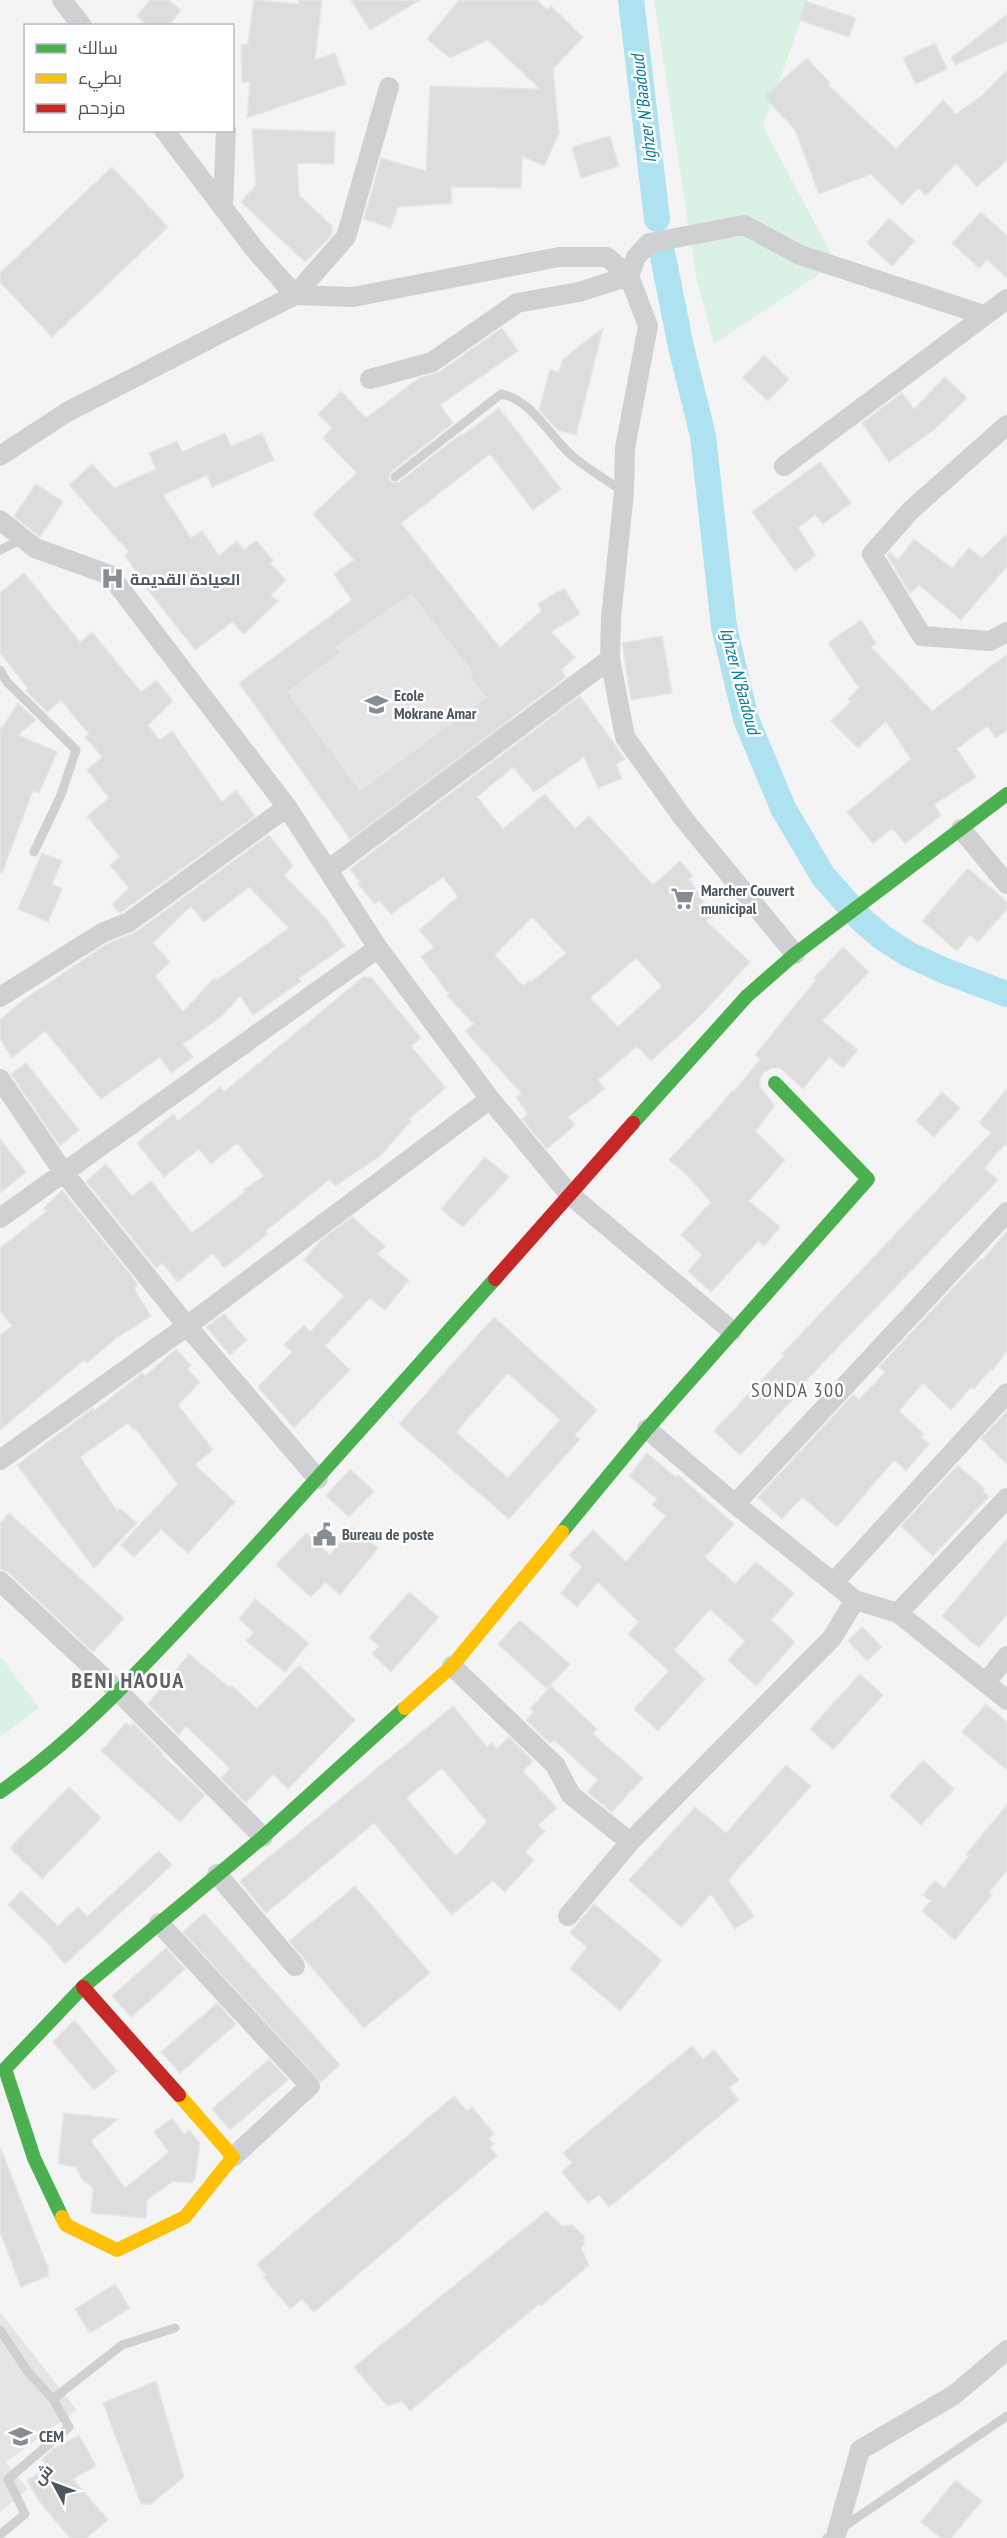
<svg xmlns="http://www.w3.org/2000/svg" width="1007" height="2538" font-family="'PT Sans Narrow',Cairo,sans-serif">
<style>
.education{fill:#e6e5e6}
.green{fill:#d9f2e3}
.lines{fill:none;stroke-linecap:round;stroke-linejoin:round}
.canal{stroke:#aee2f0;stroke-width:26}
.building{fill:#ddddde;stroke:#e5e6e7;stroke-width:1.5;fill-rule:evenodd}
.lane{stroke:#ced0d2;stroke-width:9}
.street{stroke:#ced0d2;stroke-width:20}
.fast{stroke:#4caf50;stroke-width:14}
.slow{stroke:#ffc107;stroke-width:14}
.jam{stroke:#c62828;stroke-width:14}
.labels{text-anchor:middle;stroke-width:5;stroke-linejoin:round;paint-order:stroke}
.poi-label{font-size:16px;font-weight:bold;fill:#4a5661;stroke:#fff;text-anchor:start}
.water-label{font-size:18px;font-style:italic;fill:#0c7c9b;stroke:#fff}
.quarter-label{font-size:20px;letter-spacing:1.5px;fill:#5f6368;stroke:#fff}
.district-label{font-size:22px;font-weight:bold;letter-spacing:1.5px;fill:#5f6368;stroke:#fff}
</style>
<rect width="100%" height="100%" fill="#f4f4f4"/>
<path class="education" d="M398,567L513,725L353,842L239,683Z
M0,2312L77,2410L6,2462L28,2489L0,2512Z"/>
<path class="green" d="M654,0H808L763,126L836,263L714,344L697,281Z
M0,1656L39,1708L0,1737Z"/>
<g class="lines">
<path class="canal" d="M631,0L657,219
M662,252L681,347L703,436L724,627L746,719L783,808L823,876L863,921L883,938L908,954L945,971L1007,994"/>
</g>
<path class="building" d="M150,0H168L181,10L169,26H148L137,16Z
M254,0L299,4V0H322L315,60L335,53L346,84L247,118L250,82H242L241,45L248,44Z
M351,0H420L370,30Z
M459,0H537L547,10L551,6L583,37L553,69L559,133L544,166L522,156L521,188L451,187L452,203L398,207L391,228L364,219L381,158L426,171L430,86L540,89L488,40L450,58L427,39Z
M805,1L856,18L849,37L799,20Z
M1007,14V41L956,65L951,58Z
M935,43L947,69L916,84L903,58Z
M807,58L830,83L828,85L896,149L943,100L956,114L983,95L1007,70V160L977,187L956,163L926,196L918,188L902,205L871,174L819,194L795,130L764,96Z
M252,129L335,132L334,164L297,163L299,195L332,226V235L305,262L241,202L256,185Z
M610,136L619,166L581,178L572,147Z
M112,167L168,227L52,337L0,282V273Z
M981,212L1007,236V278L987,260L979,268L952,243Z
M889,218L915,241L892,266L867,243Z
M502,328L518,351L440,405L453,423L391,472L388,479L393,483L399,482L461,434L462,436L499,408L561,489L533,510L490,454L401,523L500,648L542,610L538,604L564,588L580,614L551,632L575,657L561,670L566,677L350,839L239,683L352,600L334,574L354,560L313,514L357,473L323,438L332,428L318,414L341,391L366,418L419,378L439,372ZM411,595L473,673L469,677L486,697L360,790L288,692L341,653L336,647Z
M603,328L576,435L558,430L539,410L550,370L559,372L563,359Z
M764,355L789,379L768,401L743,378Z
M945,377L967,398L935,429L889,462L862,423L902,393L914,409Z
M225,433L231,446L262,433L274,460L212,487L207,475L163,495L191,538L202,531L219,556L237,541L244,550L256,540L273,560L270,563L286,580L271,595L278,601L244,634L232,622L195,650L145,586L125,555L129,552L69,485L92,464L114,488L156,469L149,453L177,441L182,452Z
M820,462L851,503L823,524L815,515L798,528L816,555L795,571L752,512Z
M36,484L63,502L40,537L14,516Z
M1007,534V566L961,620L919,585L910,593L887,555L890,552L898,560L914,539L952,568L969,548L982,558Z
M24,573L80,642L92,632L141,692L156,680L173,701L148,725L160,740L172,731L222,802L236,790L255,816L120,913L112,905L129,888L110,865L120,857L87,816L109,798L87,770L102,757L85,737L89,734L61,700L47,712L26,691L28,688L0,653V593Z
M861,620L876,643L871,647L932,711L1007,654V730L996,738L987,726L957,749L976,777L934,805L941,815L905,844L892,828L873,844L847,812L911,759L886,721L858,748L831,721L851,702L848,699L859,688L828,643Z
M662,636L672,693L631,700L622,643Z
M580,696L625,759L616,764L622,778L598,788L584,757L534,792L513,767L477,797L503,829L545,794L575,829L589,816L653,885L680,861L693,876L689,879L713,916L706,921L750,962L699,1017L651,1061L637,1046L598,1080L605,1089L568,1117L575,1125L547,1149L522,1119L528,1114L516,1097L522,1094L465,1031L474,1024L447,996L449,994L421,957L434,947L419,930L458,897L443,877L391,914L379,900L375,904L358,884L360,882L350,869ZM532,917L566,953L531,982L530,980L523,986L495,955ZM636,958L662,986L618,1027L590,998Z
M18,703L36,720L18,735L57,752L39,793L33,790L2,873L0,872V727L2,728Z
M269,835L293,866L284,875L326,919L345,946L299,978L301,981L253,1015L240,996L222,1016L183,1044L193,1057L171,1073L160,1057L101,1099L45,1031L12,1058L0,1039V1020L22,1001L107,944L136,932ZM249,887L289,928L217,980L214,978L183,1012L155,976L170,962L153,943L191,906L204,922Z
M42,853L62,861L52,884L62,889L48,922L18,909Z
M968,868L1007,902V909L978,942L970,935L957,951L922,921Z
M843,947L869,972L822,1021L858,1050L843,1068L829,1057L803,1089L780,1068H772L764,1072L760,1079V1087L775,1106L755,1131L785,1160L749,1201L780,1227L764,1246L758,1241L711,1292L688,1271L702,1255L681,1235L711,1202L686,1174L669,1160L708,1118L709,1119L732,1091L734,1092L760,1059L755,1055L816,980L814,978Z
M363,977H371L421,1038L411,1046L446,1088L409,1119L411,1121L380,1156L335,1186L330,1179L266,1231L268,1234L224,1268L213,1253L178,1282L162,1263L156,1268L86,1181L106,1164L132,1196L151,1181L192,1233L245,1192L243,1190L264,1176L237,1143L211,1164L199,1149L164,1177L137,1143L173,1114L178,1121L220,1087L224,1092Z
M26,1063L79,1130L60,1146L11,1074Z
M1007,1089V1146L1005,1144L984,1168L998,1180L796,1391L798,1394L740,1455L714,1431L784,1356L782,1354L991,1133L979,1123Z
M942,1092L960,1108L934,1137L916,1121Z
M0,1139L26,1172L0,1193Z
M485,1157L509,1177L463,1227L441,1209Z
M62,1190L138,1284L134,1289L151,1316L116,1338L87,1363L84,1360L0,1430V1335L12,1326L0,1311V1248L47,1211L44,1208Z
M352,1217L385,1246L377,1254L409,1280L385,1310L370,1298L325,1346L350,1370L294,1428L258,1387L292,1352L284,1345L304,1325L310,1332L344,1296L304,1260L321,1240Z
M1007,1231V1351L993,1370L991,1369L974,1389L971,1387L951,1410L923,1383L899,1411L924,1434L921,1437L929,1444L906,1471L894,1460L837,1527L802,1497L782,1519L758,1497L853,1395L859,1400L885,1372L879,1367L952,1289L981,1259L983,1260Z
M224,1314L247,1340L230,1355L206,1327Z
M494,1317L597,1410L575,1435L580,1439L509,1519L399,1424ZM508,1373L560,1420L508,1478L456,1432Z
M176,1349L191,1365L187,1369L200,1382L178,1405L213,1450L195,1465L235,1502L188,1553L161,1529L134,1557L121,1545L178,1484L136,1429L134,1430L128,1423L80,1457L117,1511L120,1508L137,1523L94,1568L17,1465L93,1408L94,1411L142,1373L145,1376Z
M1007,1411V1464L981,1439Z
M647,1453L676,1477L678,1475L734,1524L705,1557L735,1584L756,1562L794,1593L771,1620L795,1642L756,1686L728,1660L745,1641L710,1609L674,1650L705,1679L658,1731L634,1709L669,1671L628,1634L639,1622L598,1582L577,1607L561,1593L582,1567L569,1555L593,1530L626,1562L666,1516L652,1505L657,1499L629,1476Z
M958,1465L985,1489L983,1491L989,1496L933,1556L901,1526Z
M350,1469L374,1491L349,1517L326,1496Z
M9,1513L124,1618L93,1652L8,1572L0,1569V1523Z
M352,1527L378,1548L340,1595L325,1582L311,1597L276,1565L306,1533L330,1555Z
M1007,1539V1614L979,1648L942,1616Z
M409,1592L439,1617L391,1672L372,1654L379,1646L369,1638Z
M255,1599L309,1643L285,1672L246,1641L254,1632L239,1619Z
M520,1620L570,1664L547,1689L498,1644Z
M862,1627L882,1647L867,1661L848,1641Z
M189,1654L230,1688L232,1686L257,1709L299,1665L355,1720L288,1789L273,1774L246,1803L221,1778L230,1768L186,1726L179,1735L148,1704Z
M860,1674L883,1695L833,1750L810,1729Z
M551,1686L597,1729L593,1734L643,1778L612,1812L587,1792L598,1780L554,1740L550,1743L526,1720L534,1712L530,1709Z
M986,1704L1007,1722V1770L962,1732Z
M453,1706L487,1747L492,1743L497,1749L509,1737L533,1761L523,1771L557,1808L538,1825L545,1831L525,1852L534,1860L505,1892L493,1881L452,1915L374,1823L266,1913L240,1881ZM442,1768L487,1822L456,1856L406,1798Z
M126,1723L130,1726L133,1723L163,1754L162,1755L205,1795L180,1822L101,1751Z
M923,1760L954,1789L921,1825L890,1796Z
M786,1765L811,1786L728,1880L754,1916L735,1929L711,1894L681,1927L629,1880L695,1807L726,1833Z
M69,1787L101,1818L42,1879L10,1848Z
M1007,1805V1870L989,1892L992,1895L955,1940L922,1911L931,1901L923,1895L935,1881L944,1888L969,1856L966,1854Z
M159,1851L172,1865L65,1964L52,1949L53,1948L8,1905L21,1891L58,1926L78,1907L87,1917Z
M355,1886L430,1973L364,2028L289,1941Z
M594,1904L662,1960L620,2011L570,1969L587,1947L570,1933Z
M204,1913L340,2065L321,2082L183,1932Z
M166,1948L185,1969L131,2017L112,1996Z
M217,2003L236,2024L180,2073L161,2052Z
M74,2020L117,2071L94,2090L53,2042Z
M692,2046L703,2059L714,2050L739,2080L729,2088L739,2100L609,2207L599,2195L588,2203L562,2172L572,2163L563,2153Z
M269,2059L288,2080L230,2130L212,2109Z
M454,2096L467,2111L472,2107L494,2134L489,2138L494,2144L490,2147L497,2156L314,2312L302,2299L290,2309L264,2278L266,2275L257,2264Z
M64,2113L118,2119L91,2141L125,2188L169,2152L154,2132L172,2118L184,2134L189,2130L200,2143L195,2179L192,2183L173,2181L147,2200L146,2218L91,2213L93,2188L82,2179L76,2167L58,2164Z
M0,2147L48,2268V2276L21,2287L0,2232Z
M546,2211L562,2226L572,2225L584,2236V2244L581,2248L589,2265L541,2306L539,2304L410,2411L402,2401L387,2406L354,2367Z
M115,2284L130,2308L90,2333L75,2309Z
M156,2381L184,2477L151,2504H141L103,2403Z
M79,2435L96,2466L73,2479L108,2520L86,2538H70L39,2501L27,2480L48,2468L42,2459L53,2449Z
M956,2480L982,2501L951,2538H941L921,2522Z"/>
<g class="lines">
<path class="lane" d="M395,477L501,394C532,400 548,434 570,454C586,468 606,480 624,492
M0,550L24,538
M0,670L7,682L76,750L61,795L34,852
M0,2330L28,2372L53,2399L122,2345L175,2328
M0,2535L25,2514L8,2479L69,2427L53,2399
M827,2538L1007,2416"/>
<path class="street" d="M62,0L82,26
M223,207L226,130
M295,295L353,297L559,257H607L629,276L648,326L625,448L624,492L611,618L610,659
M295,295L346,237L389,87
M370,379L432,362L517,303L579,292L629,276L636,257L649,243L744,225L800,255L984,315
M1007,425L911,510L872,554L922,636L990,641L1007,632
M0,456L67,412L295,295L256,251L164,130
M784,466L1007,299
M0,520L35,548L110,575L287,807L378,948L490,1099L569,1194L732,1331
M961,829L1007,884
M328,870L610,659L625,737L683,818L795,954
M0,997L102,933L129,922L287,807
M0,1079L64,1173L187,1326L318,1479
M0,1218L378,948
M647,1429L735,1504L855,1600L898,1613L1007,1700
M0,1460L187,1326L490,1099
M735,1504L1007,1212
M0,1581L119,1692L263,1837
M833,1583L1007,1393
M898,1613L1007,1498
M452,1666L555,1765L571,1795L630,1842L832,1638L855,1600
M986,1682L1007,1656
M217,1874L295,1966
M568,1916L630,1842
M159,1923L310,2086L233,2157
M837,2532L860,2450L954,2395L1007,2350"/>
<path class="fast" d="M633,1123L747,996L795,954L1007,794
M562,1532L647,1429L868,1179L775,1083
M0,1792C82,1735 147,1662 215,1590C310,1488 402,1383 495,1279
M62,2217L34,2158L5,2069L83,1987L263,1837L405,1708"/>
<path class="slow" d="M405,1708L452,1666L562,1532
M62,2217L66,2225L117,2250L185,2217L233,2157L179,2095"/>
<path class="jam" d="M495,1279L633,1123
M83,1987L179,2095"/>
</g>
<defs>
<symbol id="hospital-bare" viewBox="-9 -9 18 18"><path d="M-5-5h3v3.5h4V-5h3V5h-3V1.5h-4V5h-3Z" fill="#868d94" stroke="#fff" stroke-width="2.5" paint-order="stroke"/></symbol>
<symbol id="school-bare" viewBox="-9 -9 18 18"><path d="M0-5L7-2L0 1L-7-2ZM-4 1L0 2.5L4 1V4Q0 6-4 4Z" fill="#868d94" stroke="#fff" stroke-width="2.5" paint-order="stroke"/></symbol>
<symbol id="supermarket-bare" viewBox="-9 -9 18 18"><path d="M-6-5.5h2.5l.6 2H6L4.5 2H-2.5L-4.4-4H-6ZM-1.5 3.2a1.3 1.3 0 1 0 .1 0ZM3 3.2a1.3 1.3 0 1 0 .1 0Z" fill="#868d94" stroke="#fff" stroke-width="2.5" paint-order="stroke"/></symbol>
<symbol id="civic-bare" viewBox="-9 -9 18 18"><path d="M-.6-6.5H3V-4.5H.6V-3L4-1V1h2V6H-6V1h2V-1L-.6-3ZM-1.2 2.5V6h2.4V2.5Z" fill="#868d94" stroke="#fff" stroke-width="2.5" paint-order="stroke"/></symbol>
</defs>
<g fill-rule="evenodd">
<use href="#hospital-bare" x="96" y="562" width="33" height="33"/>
<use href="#school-bare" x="360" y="688" width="33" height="33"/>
<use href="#supermarket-bare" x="666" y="882" width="33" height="33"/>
<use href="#civic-bare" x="308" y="1518" width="33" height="33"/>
<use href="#school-bare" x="4" y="2420" width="33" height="33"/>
</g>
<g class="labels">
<g class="poi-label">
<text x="130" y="585">العيادة القديمة</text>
<text x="394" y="701">Ecole<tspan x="394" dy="18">Mokrane Amar</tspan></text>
<text x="701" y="896">Marcher Couvert<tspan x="701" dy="18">municipal</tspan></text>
<text x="342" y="1540">Bureau de poste</text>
<text x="39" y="2442">CEM</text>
</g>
<g class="water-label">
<text transform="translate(644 109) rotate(-97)" y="6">Ighzer N'Baadoud</text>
<text transform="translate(740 681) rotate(75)" y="6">Ighzer N'Baadoud</text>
</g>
<g class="quarter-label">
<text x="798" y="1397">SONDA 300</text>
</g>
<g class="district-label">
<text x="128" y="1688">BENI HAOUA</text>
</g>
</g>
<rect x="24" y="24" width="210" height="108" fill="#ffffff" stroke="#b7bbc0" stroke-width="1.5"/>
<rect x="36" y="44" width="30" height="9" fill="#4caf50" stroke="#b7bbc0" stroke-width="1.5"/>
<text x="78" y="54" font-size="18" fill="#4a5661">سالك</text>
<rect x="36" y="74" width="30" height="9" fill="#ffc107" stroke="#b7bbc0" stroke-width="1.5"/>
<text x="78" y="84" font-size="18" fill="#4a5661">بطيء</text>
<rect x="36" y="104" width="30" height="9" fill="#c62828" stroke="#b7bbc0" stroke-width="1.5"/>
<text x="78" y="114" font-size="18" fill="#4a5661">مزدحم</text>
<g transform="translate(54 2484) rotate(311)" stroke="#ffffff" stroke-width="4.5" paint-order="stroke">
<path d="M0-4.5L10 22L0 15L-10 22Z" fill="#4a5661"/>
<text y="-9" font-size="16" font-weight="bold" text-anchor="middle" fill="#4a5661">ش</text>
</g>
</svg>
